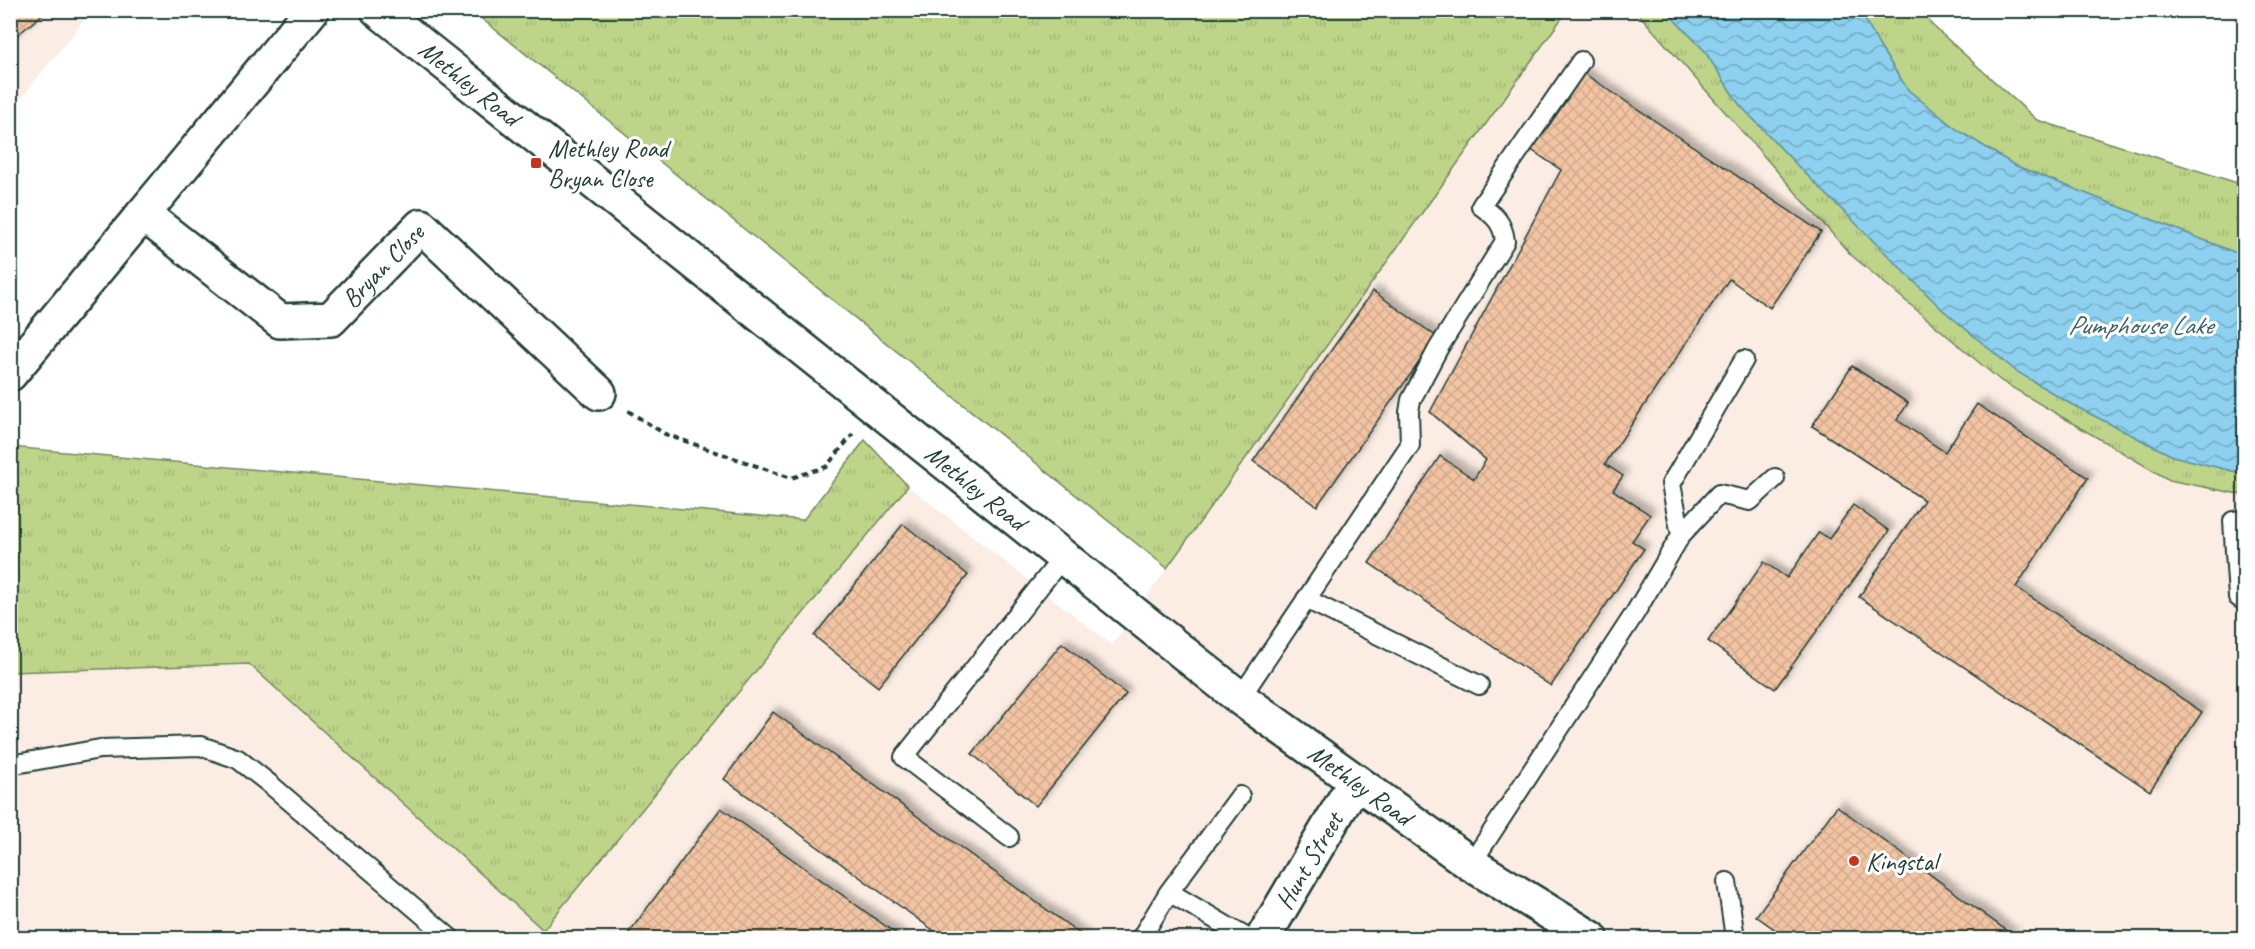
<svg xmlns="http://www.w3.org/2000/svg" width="2255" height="949" font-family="Caveat,sans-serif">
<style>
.built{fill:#fbede3}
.grass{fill:url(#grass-tufts);stroke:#6e885e;stroke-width:1.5}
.water{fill:url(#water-waves);stroke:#6195a4;stroke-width:1.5}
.building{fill:url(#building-cross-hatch);stroke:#1f3d34;stroke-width:1.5;filter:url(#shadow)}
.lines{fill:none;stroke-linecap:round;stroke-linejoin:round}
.service-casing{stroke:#1f3d34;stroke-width:22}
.minor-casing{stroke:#1f3d34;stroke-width:38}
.primary-casing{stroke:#1f3d34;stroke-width:38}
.path{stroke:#1f3d34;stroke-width:4;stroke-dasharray:6 4.5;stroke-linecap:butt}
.service{stroke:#fff;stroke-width:18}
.minor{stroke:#fff;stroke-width:33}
.primary{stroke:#fff;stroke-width:33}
.poi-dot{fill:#c8321e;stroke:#fff;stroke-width:2}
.labels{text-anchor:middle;stroke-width:6;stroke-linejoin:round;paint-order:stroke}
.street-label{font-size:26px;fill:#1f3d34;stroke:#fff}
.poi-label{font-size:26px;fill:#1f3d34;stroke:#fff;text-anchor:start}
.water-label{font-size:27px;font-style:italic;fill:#3a6263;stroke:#fff}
</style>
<defs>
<pattern id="grass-tufts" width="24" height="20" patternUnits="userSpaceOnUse" patternTransform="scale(1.5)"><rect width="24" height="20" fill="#bed489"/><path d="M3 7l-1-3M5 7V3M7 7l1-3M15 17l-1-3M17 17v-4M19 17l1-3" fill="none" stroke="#a3b777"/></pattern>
<pattern id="water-waves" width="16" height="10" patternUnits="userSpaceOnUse" patternTransform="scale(1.5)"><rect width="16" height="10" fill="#8dd0ef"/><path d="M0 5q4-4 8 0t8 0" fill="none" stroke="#73aac2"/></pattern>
<pattern id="building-cross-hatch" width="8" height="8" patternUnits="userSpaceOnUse" patternTransform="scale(1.5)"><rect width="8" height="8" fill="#f3c4a3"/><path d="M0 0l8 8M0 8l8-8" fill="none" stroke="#d0a98d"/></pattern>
<filter id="shadow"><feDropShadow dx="5.5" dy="-5.5" stdDeviation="3" flood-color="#0004"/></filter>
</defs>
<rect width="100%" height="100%" fill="#fff"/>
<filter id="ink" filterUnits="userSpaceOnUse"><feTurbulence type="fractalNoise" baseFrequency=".0167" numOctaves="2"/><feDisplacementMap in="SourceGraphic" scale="12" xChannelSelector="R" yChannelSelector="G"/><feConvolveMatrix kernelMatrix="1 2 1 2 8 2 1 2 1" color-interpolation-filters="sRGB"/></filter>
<g filter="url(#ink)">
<path class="built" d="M11,11H91L11,111Z
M1567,11H1636L1850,254L2169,480L2244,495V938H11L10,672L249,664L543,930L908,486L1112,645Z"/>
<path class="grass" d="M472,11H1567L1167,568Z
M1636,11H1668L1672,17L1704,50L1739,104L1799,167L1943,310L2016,371L2071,404L2173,456L2244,474V495L2169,480L2001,381L1850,254Z
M1860,11H1923L1932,25L2037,120L2244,185V256L2014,165L1956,129L1908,90L1880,47Z
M865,440L908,486L543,930L249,664L11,672V447L803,520Z"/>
<path class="water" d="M1668,11H1860L1880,47L1908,90L1956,129L2014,165L2244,256V474L2173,456L2071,404L2016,371L1943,310L1799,167L1739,104L1704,50L1672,17Z"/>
<path class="building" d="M10,10H48L10,41Z
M1582,72L1821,232L1770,308L1729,279L1605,464L1623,476L1613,490L1650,515L1632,541L1644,549L1551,686L1369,563L1440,456L1474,479L1486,460L1430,412L1561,170L1530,149Z
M1373,291L1437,337L1317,506L1253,461Z
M1852,366L1908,403L1897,420L1945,452L1977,404L2088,478L2016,587L2202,712L2150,791L1859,597L1924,500L1812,426Z
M1853,505L1889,531L1775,689L1708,641L1764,562L1787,578L1819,532L1829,539Z
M903,524L968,575L878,687L814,636Z
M1062,643L1126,694L1036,806L972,754Z
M773,712L1086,938H944L724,779Z
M1837,806L2015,937L2013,938H1787L1756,916Z
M721,808L902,938H625Z"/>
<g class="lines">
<defs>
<path id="service" d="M2244,520L2233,521L2238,597L2244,601
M1681,535L1719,494L1750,501L1775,478
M1306,599L1479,685
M1240,698L1410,445L1409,412L1411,400L1438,349L1505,241C1503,223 1495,216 1481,206L1581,61
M10,765L100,749L201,746L238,759L271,785L450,938
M1240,796L1169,892L1247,938
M1009,837L904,757L1063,557
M1471,864L1635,613L1681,535L1671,484L1744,360
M1727,882L1735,938
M1141,938L1169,892"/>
<g id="minor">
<path id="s1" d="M312,10L143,214L280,321L331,319L421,226L599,393"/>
<path d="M10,374L143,214"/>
<path id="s2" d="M1263,938L1355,782"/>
</g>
<g id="primary">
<path id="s3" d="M378,10L1240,698L1471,864L1591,938"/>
</g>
</defs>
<use href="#service" class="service-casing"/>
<use href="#minor" class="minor-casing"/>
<use href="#primary" class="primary-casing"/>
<path class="path" d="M628,411L665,434L791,478L826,467L853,434"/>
<use href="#service" class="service"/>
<use href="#minor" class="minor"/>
<use href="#primary" class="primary"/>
</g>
</g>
<g class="poi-dot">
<rect x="530" y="157" width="12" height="12" rx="3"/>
<circle cx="1854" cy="861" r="6"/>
</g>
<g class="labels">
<g class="street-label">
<text dy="9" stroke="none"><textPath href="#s3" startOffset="117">Methley Road</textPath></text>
<text dy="9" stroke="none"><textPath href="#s1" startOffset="564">Bryan Close</textPath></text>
<text dy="9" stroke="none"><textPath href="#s3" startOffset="765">Methley Road</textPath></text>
<text dy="9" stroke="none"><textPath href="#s3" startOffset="1251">Methley Road</textPath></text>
<text dy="9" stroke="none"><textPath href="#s2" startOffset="90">Hunt Street</textPath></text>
</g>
<g class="poi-label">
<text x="548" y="157">Methley Road<tspan x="548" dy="30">Bryan Close</tspan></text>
<text x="1866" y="870">Kingstal</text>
</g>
<g class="water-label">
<text x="2140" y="334">Pumphouse Lake</text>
</g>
</g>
<rect width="2255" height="949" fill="none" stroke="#fff" stroke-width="36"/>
<rect x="18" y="18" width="2219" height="913" fill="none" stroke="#1f3d34" stroke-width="2" filter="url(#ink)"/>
</svg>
